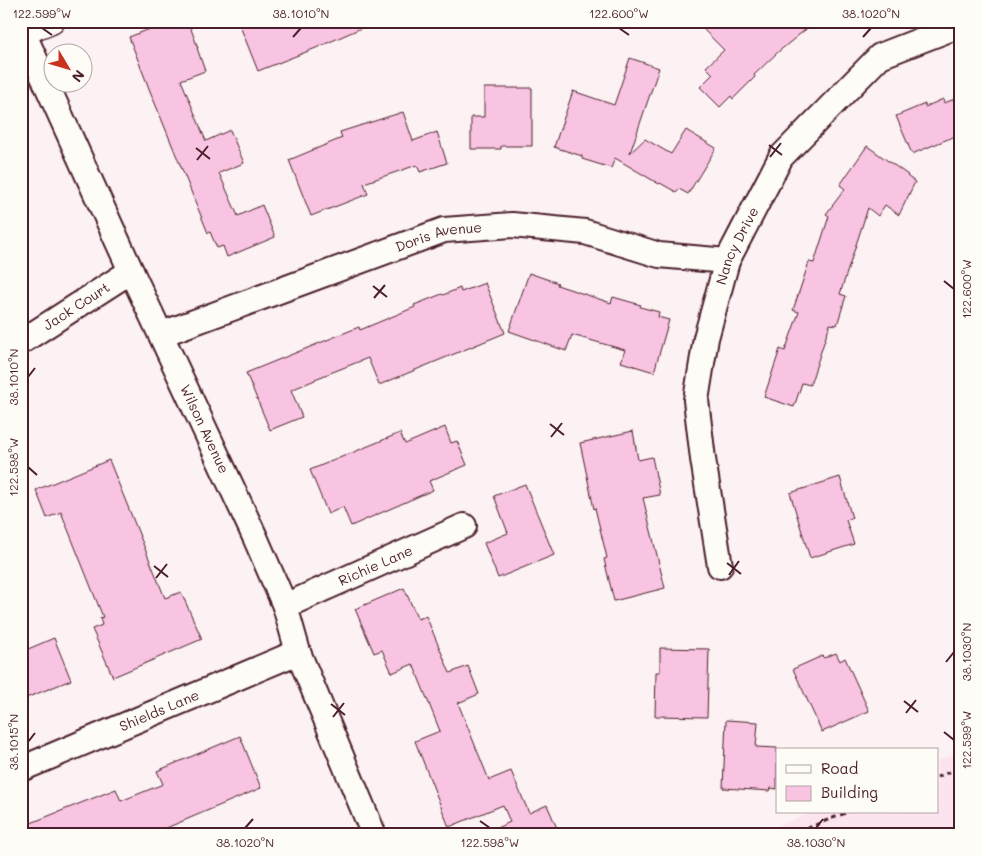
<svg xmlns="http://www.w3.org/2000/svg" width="981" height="856" font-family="Mali,sans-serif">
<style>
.built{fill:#fbe4ee}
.building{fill:#f8c4e1;stroke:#4a1f2b}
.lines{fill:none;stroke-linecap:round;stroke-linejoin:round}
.street-casing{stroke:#4a1f2b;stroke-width:28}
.path{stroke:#4a1f2b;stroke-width:3;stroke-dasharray:5 4;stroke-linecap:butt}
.street{stroke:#fdfcf7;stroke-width:24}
.ticks{fill:none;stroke:#4a1f2b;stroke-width:2}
.labels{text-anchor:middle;stroke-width:4;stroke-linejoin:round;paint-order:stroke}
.street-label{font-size:14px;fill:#4a1f2b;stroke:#fdfcf7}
.neatline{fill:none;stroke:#4a1f2b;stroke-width:2}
.ticks-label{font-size:12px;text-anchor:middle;fill:#4a1f2b}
</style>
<rect width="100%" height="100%" fill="#fcf1f3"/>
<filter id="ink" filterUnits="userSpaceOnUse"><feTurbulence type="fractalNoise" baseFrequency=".02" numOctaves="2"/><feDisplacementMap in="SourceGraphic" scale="10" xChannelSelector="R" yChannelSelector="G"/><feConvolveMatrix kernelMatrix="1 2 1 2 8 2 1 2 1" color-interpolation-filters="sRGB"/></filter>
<g filter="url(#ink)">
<path class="built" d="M960,752V835H757L812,812H937V761Z"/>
<path class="building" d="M171,21H188L198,48H197L205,71L181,80L206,141L230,130L244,163L219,173L238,216L262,205L275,237L227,257L223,246L217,248L210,232L208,233L150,91L129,37Z
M238,21H377L316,48L258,71Z
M695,21H816L778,52L754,75L755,77L733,99L731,96L720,107L700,87L713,74L706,67L724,50Z
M630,58L659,68L630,153L645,139L671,154L686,130L716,148L688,194L679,189L676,192L660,183L659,184L615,158L611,168L582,159V156L554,147L573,91L614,105Z
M484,88H532V146H501V149H471V117H484Z
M960,97V134L912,154L896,116L925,104V107L943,99L944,103Z
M403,112L413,141L437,132L447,163L420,172L417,165L364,183L368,194L311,216L289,160L342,138L340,132Z
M867,146L908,175L907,176L915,182L899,215L885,205L878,216L868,208L840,294L846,296L837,325L830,324L810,385L802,383L794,407L764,397L780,349L785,351L799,312L793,310L809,262L814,263L829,216L826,214L845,189L840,185Z
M529,273L558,283L557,285L611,303L613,297L641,305L640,307L659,312L658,317L669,320L654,372L621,362L625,350L572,335L566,351L509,331Z
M485,283L505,333L379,385L368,358L315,379V380L291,390L302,417L270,430L246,373L359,327L360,330L415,307L414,305L442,294L443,295L460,288L461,292Z
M445,427L451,443L457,441L467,465L429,481L433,490L351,526L343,507L328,514L310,470L400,433L405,444Z
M633,431L638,460L652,457L660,495L643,498L665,588L614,601L604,559L607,558L595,508L594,509L580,443Z
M109,460L165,598L181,592L202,639L113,677L92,629L102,625L100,618L103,617L61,512L47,518L36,490Z
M840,477L852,518L846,520L854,544L810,558L790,493Z
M525,484L554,555L498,578L484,543L508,533L494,496Z
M404,588L418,619L426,616L450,673L468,666L479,694L458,703L489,780L511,771L529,813L547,805L560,835H481L510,822L503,805L449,827L415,741L440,731L413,664L392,673L382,650L374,653L355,609Z
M54,638L71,680L21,700V652Z
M660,648L709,649L707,717L655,716L656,672H660Z
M836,653L840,661L845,658L869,711L822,732L793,669L822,656L824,658Z
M726,720L758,722L756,747L777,748V789L771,788L770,791L723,788Z
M240,736L261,788L164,829L167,835H21V827L116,789L121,801L163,784L157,771Z"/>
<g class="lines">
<defs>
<g id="street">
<path id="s1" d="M21,28L131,271L255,537L285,606L298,652L374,835"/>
<path d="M23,33L52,21"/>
<path id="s2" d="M162,334L444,230L512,225L585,232L659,255L727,261"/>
<path id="s3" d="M21,342L131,271"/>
<path id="s4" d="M720,566L703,459L696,400L706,338L727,261L781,157L880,56L960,25"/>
<path id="s5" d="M285,606L464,526"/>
<path id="s6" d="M21,769L298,652"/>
</g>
</defs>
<use href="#street" class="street-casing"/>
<path class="path" d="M937,777L960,768
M790,835L848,812"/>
<use href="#street" class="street"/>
</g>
</g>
<path class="ticks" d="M42,28L52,35M619,28L629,35M293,37L301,28M863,37L871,28M769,145L782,155M196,148L210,159M770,157L781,143M197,160L208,146M944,281L954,289M373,286L387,297M374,298L385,285M28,377L35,368M550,424L564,435M551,437L562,423M28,467L37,475M727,563L741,574M154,566L168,577M729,575L739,561M156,578L167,564M946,662L954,652M904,701L918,712M331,704L345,715M906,713L916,700M333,717L344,703M944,732L954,740M28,742L35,733M480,821L490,828M245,828L253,819M816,828L823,819"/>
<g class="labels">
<g class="street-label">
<text dy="5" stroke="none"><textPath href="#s2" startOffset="294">Doris Avenue</textPath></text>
<text dy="5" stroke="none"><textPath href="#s4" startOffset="328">Nancy Drive</textPath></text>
<text dy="5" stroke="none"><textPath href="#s3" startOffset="66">Jack Court</textPath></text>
<text dy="5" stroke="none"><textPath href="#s1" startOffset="441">Wilson Avenue</textPath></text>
<text dy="5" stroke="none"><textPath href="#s5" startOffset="99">Richie Lane</textPath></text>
<text dy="5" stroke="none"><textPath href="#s6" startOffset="150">Shields Lane</textPath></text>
</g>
</g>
<rect width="981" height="856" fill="none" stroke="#fdfcf7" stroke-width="55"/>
<rect x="776" y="748" width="162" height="65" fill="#fdfcf7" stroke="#b5a4a5"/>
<rect x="786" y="765" width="25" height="8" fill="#fdfcf7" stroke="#b5a4a5"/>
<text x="821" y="774" font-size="15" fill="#4a1f2b">Road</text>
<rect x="786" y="786" width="25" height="15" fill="#f8c4e1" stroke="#b5a4a5"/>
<text x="821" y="798" font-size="15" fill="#4a1f2b">Building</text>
<g transform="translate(68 68) rotate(128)"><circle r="24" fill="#fdfcf7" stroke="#b5a4a5"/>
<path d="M0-4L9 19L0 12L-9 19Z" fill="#c8321e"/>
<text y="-8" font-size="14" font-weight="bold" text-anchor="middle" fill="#4a1f2b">N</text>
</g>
<rect x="28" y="28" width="926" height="800" class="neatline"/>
<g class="ticks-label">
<text x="42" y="18">122.599°W</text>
<text x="301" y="18">38.1010°N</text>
<text x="619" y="18">122.600°W</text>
<text x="871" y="18">38.1020°N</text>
<text transform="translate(967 289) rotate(-90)" y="4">122.600°W</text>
<text transform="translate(14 377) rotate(-90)" y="4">38.1010°N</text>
<text transform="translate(14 467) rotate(-90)" y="4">122.598°W</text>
<text transform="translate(967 652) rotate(-90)" y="4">38.1030°N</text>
<text transform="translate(967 740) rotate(-90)" y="4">122.599°W</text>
<text transform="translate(14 742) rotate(-90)" y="4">38.1015°N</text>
<text x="245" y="847">38.1020°N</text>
<text x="490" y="847">122.598°W</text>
<text x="816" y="847">38.1030°N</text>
</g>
</svg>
